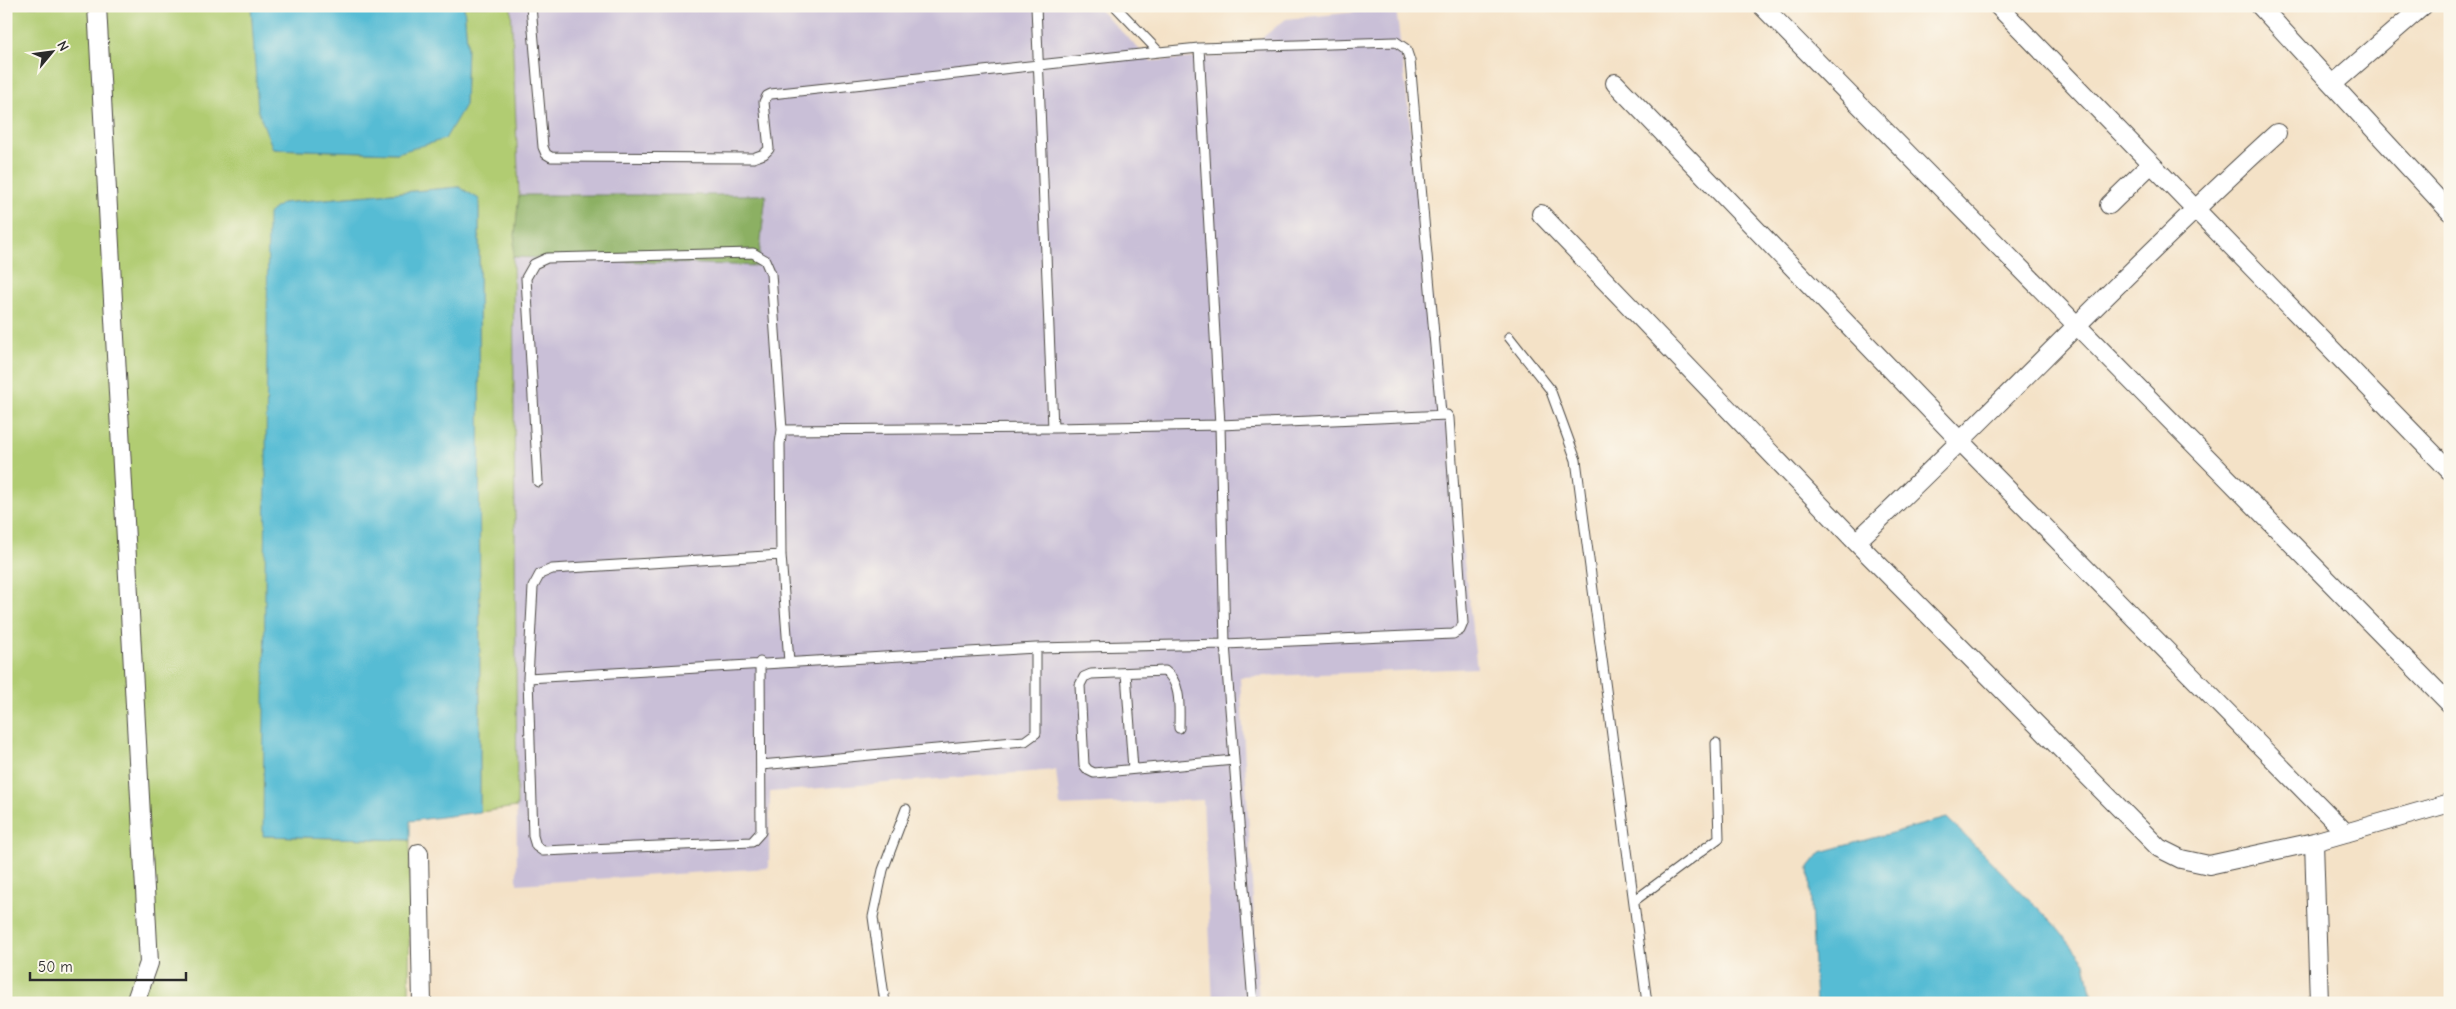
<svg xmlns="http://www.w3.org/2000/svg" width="2456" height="1009" font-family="'Comic Neue',sans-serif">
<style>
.industrial{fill:#c9bfd7}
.green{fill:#b1cc72;stroke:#6e7c4e}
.forest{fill:#8cb064;stroke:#5c6e48}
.water{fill:#56bcd4;stroke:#407480}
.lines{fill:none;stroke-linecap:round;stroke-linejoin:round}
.service-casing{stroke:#494642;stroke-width:11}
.minor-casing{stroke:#494642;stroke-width:20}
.service{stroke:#fff;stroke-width:9}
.minor{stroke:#fff;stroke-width:18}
</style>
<rect width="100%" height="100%" fill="#fbf7ec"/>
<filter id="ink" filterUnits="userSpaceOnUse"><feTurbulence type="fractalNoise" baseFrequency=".02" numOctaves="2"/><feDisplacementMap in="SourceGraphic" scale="10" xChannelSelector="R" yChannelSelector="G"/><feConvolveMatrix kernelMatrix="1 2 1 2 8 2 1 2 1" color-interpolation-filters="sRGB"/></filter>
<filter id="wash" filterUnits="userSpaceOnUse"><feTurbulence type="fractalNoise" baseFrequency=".0096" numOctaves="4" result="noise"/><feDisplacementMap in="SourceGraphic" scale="20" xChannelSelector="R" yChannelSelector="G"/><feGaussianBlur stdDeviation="1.12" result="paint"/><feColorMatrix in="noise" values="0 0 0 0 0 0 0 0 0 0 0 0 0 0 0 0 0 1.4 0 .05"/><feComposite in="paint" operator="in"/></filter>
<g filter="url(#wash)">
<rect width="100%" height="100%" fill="#f4e2c7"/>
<path class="industrial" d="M511,6H1096L1151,61L1240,55L1286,19L1396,8L1477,668L1240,677L1259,1003H1213L1203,800L1060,806L1056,770L770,792L769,868L517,884L513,257L758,266L765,195H519Z"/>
<path class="green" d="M6,6H251L256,55L273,149L397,153L465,105L467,44L464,6H511L519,195L513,257L517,807L480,812L479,199L459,187L282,203L264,836L410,840L409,1003H6Z"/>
<path class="forest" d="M519,195H766L758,266L513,257Z"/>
<path class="water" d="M251,6H464L467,44L465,105L445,139L397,153L273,149L258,111Z
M459,187L479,199L480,812L410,821V840L263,836L268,214L282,203Z
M1947,818L2052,922L2085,962L2093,1003H1816L1809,867L1821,852Z"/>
</g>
<g filter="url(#ink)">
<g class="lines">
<defs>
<path id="service" d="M531,6L543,147L546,154L551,157L753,158L764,154L769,149L764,102L767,96L771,94L1159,52
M1115,6L1159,52L1199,48L1396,42L1406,49L1410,61L1441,414
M1199,48L1220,425L1225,644L1253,1003
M1509,337L1550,389L1576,460L1647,1003
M538,482L526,278L534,264L547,258L753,253L765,260L771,274L782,430
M760,662L761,832L752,842L543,851L536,846L533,836L528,678L533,587L540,574L552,569L781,555
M789,662L781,555L780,444L782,430L1053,428L1036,6
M1126,673L1133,769
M528,678L1036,648L1225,644L1453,634L1460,630L1463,623L1449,418L1447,415L1220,425L1053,428
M1179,728C1179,708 1182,683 1165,671L1091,674L1084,677L1080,685L1084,765L1088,770L1094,773L1234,760
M761,765L1025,741L1036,733V648
M1634,901L1719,838L1716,743
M885,1003L873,917L883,870L906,809"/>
<path id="minor" d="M97,6L149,963L135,1003
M1762,6L2450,704
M1998,6L2450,471
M2260,6L2450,212
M1615,83L1961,442L2346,833
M2333,84L2423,6
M2109,205L2151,164
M1541,214L1856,542L2159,848L2181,859L2209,865L2314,842L2450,803
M1856,542C1998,408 2132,265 2277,133
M2314,842L2319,1003
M419,853L422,1003"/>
</defs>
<use href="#service" class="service-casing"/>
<use href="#minor" class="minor-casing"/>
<use href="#service" class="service"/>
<use href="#minor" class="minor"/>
</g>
</g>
<rect width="2456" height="1009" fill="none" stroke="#fbf7ec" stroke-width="25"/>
<g transform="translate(52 52) rotate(61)" stroke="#fbf7ec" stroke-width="4" paint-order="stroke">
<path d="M0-4L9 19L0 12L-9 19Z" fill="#2b2b2b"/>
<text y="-8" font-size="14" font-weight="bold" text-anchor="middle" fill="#2b2b2b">N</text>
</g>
<path d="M30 972v8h156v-8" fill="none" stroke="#2b2b2b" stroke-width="2.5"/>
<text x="38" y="972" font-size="15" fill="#2b2b2b" stroke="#fbf7ec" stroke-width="4" paint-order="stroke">50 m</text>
</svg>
